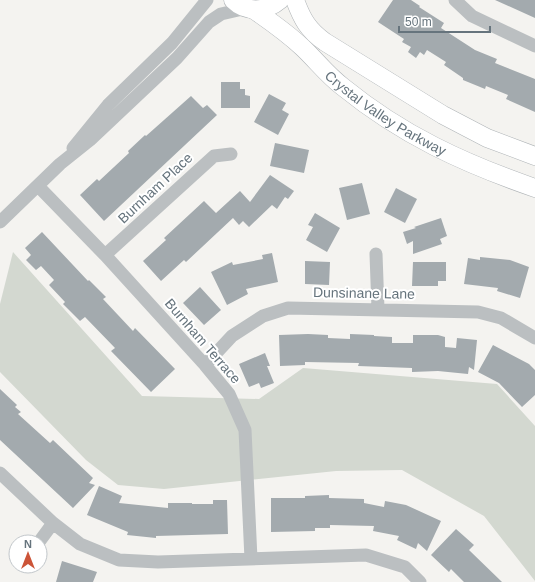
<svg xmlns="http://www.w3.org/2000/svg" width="535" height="582" font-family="Arial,sans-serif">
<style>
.green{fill:#d3d8d0}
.building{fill:#a3aaae}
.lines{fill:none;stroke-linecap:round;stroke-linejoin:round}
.secondary-casing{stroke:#aeb3b6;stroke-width:19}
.minor{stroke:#bbbfc1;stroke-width:13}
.secondary{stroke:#fff;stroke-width:18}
.labels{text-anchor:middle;stroke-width:4;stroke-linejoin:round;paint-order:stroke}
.street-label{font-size:14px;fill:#66747d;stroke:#fff}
</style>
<rect width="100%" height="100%" fill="#f4f3f0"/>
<path class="green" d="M13,252L142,396L259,399L303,368L497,384L535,426V581L484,516L402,470L336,471L164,489L118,485L86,460L0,372V304Z"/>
<path class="building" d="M393,0H411L420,6L419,7L444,23L441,28L475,50L497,59L495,63L535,79V112L506,99L508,95L486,86L485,89L463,80V78L444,65L446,62L427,50L424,55L420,52L416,58L408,52L411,47L402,42L404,39L378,22Z
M495,0H535V18Z
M221,82H240V89H245V95L250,96V108H221Z
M269,94L286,103L282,110L289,114L278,135L254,122Z
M191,96L203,108L207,105L217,115L104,221L80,195L97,179L99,181L129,153L128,151L145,135L146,136Z
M275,143L309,150L304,173L270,166Z
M270,175L294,191L288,199L285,197L277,209L272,205L249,227L243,221L239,225L233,218L186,262L184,260L161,281L143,261L166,240L164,238L204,201L216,213L240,191L250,202Z
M362,183L370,214L347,220L339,188Z
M396,188L417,199L405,223L384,212Z
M315,213L340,228L327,252L306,240L313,227L308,225Z
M441,218L447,236L440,239L442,244L413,254V241L407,244L403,232L416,228L414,227Z
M42,232L88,281L89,280L106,297L103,299L133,331L135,328L175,369L151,392L111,351L115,348L85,317L80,321L63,304L65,302L49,285L54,280L41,266L36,270L26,260L31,255L25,248Z
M272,253L278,282L246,289L248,294L227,305L211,272L232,262L233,265L263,259L262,255Z
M480,257L510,260L529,267L520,298L497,291L498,288L464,284L468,258L480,260Z
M305,261L330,262L329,285L305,284Z
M413,262H446V281H438V286H412Z
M200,287L221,310L204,325L183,303Z
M308,334L328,335V338L350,339V334L374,335V336L392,337V343H413V335H438L445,337V347L456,348L457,338L477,340L474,370L469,367L468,374L438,371L412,372V368L358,366L359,363L305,362V365L280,366L279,335Z
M493,345L529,364L535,370V395L522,407L499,383L478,372Z
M265,353L270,366H267L274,383L261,388L259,383L249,387L239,364Z
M0,389L17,405L15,407L21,412L18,414L50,443L53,440L93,478L89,483L95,485L73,508L0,440Z
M99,486L122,496L119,503L168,508V503H192V504H213V500H227L228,534L156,536V538L127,535L128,532L87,515Z
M329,495V498L364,499V503L384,507L385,501L406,505L441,521L427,551L418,543L416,549L397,540L399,536L373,531L374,526L330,525V528H315V531L271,532V498H305V496Z
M456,529L474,545L469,550L502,582H464L451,569L449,572L431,555Z
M62,561L97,572L93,582H56Z"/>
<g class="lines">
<defs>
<g id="secondary">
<path d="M233,0C246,13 266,12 280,0"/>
<path d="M295,0C302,19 308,30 325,42L443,115L487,138L535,156"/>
<path id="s1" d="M254,10C270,21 287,33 302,47C316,60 327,75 343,87C402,135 463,163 535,188"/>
</g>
</defs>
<use href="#secondary" class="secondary-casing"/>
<path class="minor" d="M455,0L472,16L535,46
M73,148L108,105L172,43L207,0
M38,186L105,255L205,365L229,394L245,430L251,559
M0,222L60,164L90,140L177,58L209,22L221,14L247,8
M376,254L378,309
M105,255L214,156L231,154
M205,365L232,336L263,316L288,308L478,312L501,318L535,338
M0,473L53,523L80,544L119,560L158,562L366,555L405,567L420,582
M39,542L53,523"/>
<use href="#secondary" class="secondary"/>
</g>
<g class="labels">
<g class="street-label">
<text dy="5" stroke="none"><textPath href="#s1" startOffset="168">Crystal Valley Parkway</textPath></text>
<text transform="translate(155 188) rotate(-43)" y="5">Burnham Place</text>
<text transform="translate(364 293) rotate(1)" y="5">Dunsinane Lane</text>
<text transform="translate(203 341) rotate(49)" y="5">Burnham Terrace</text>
</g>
</g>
<g transform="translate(28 554)"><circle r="19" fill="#ffffff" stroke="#c2c7cb"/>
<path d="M0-3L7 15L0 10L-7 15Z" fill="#cc5438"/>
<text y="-6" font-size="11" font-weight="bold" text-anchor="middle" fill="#66747d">N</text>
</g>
<path d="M399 26v6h91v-6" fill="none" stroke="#66747d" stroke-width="2"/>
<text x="405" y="26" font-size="12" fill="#66747d" stroke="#ffffff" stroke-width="3" paint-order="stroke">50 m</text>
</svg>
